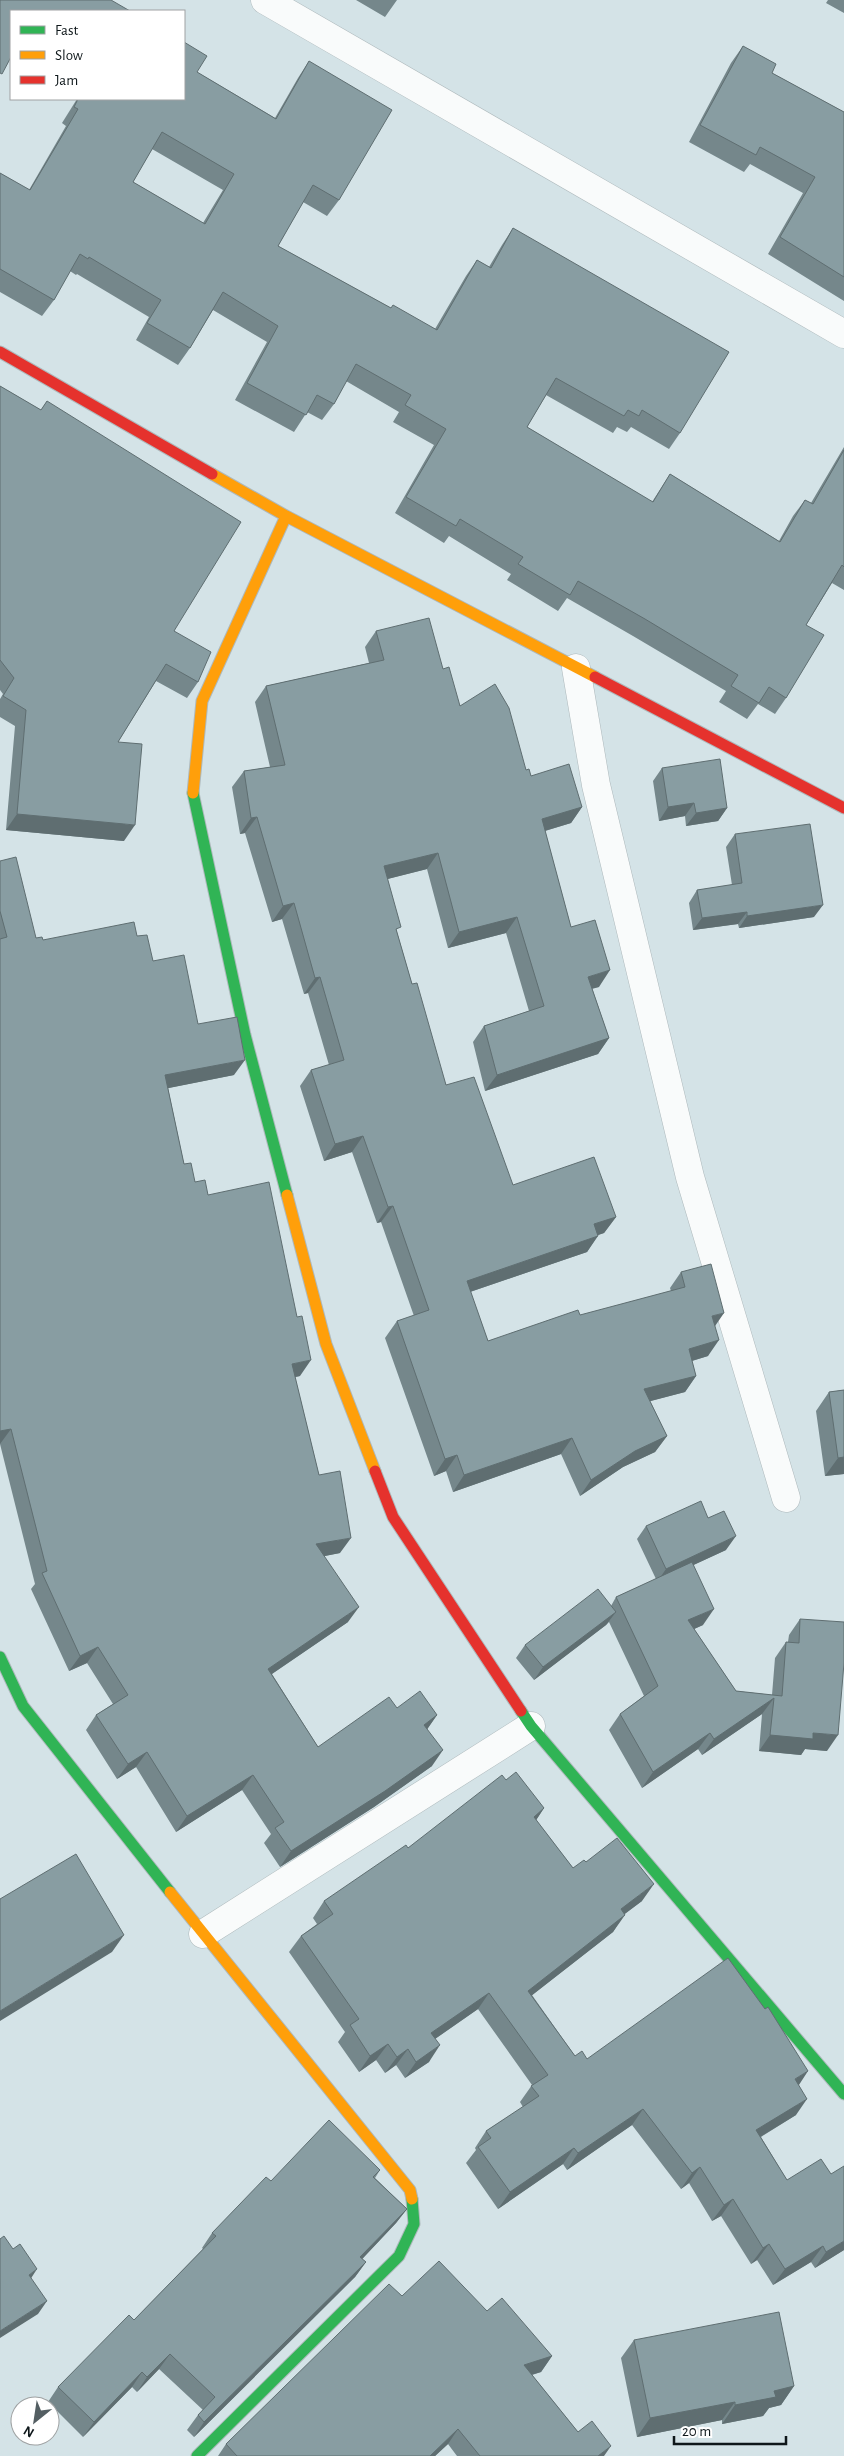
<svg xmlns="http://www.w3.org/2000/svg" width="844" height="2456" font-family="'Alegreya Sans',sans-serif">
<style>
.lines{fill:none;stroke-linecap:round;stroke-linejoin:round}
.street-casing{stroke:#aeb9bc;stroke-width:29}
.fast-casing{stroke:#aeb9bc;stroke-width:13}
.slow-casing{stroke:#aeb9bc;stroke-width:13}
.jam-casing{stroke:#aeb9bc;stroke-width:13}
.street{stroke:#f9fbfb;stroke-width:28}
.fast{stroke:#30b455;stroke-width:11}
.slow{stroke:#ff9f0a;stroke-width:11}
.jam{stroke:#e5322d;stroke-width:11}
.wall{fill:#75878b;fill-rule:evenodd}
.shaded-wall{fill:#5f6e71}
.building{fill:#889da2;stroke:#5f6e71;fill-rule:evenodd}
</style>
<rect width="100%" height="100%" fill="#d4e3e7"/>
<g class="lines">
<defs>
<path id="street" d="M265,0L844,334
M576,668L596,785L690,1177L786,1498
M203,1934L531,1726"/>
<path id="fast" d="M193,793L245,1035L287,1195
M0,1657L23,1706L170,1892
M521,1711L531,1726L844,2094
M197,2456L399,2256L414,2224L412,2199"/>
<path id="slow" d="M212,474L286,516L595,677
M193,793L202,701L286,516
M287,1195L326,1344L375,1471
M170,1892L410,2190L412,2199"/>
<path id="jam" d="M0,352L212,474
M595,677L844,808
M375,1471L393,1517L521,1711"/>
</defs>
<use href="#street" class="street-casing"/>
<use href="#fast" class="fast-casing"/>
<use href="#slow" class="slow-casing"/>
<use href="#jam" class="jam-casing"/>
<use href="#street" class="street"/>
<use href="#fast" class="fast"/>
<use href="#slow" class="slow"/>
<use href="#jam" class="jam"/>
</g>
<path class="wall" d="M356,0H397L385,17Z
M828,0H844V13L826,3Z
M743,46L772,73L844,112V301L768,254L803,193L750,164L744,172L689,142L731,63Z
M309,61L339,200L327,216L303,202L278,246L391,308L435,329L466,276L477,260L489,267L502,245L513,228L680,433L669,449L631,427L627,432L617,427L613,433L546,395L527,427L652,502L670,474L779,541L793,516L805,500L811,503L844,447V590L832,583L806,625L786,698L775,714L758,704L747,719L719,702L726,691L633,636L567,598L558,611L507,580L511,574L449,536L444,543L395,513L434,445L393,422L399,412L346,381L334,404L322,420L307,412L294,432L235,400L267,342L213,310L190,348L178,365L136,340L149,317L77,274L76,275L70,271L54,300L42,316L0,292V173L29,190L66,126L62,123L77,99H184L197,72L275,118L298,78ZM152,149L223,190L203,223L133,182Z
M0,386L41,410L47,401L174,631L198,682L187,698L156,681L118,742L124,841L6,830L15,726L0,717V699L3,694L0,690Z
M376,631L443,669L460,706L531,776L582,807L571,823L545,831L571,927L599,987L592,988L609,1038L598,1054L485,1091L473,1042L484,1026L529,1011L506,933L448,948L427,869L387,879L397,932L412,984L446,1085L513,1185L616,1217L604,1233L598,1235L587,1252L470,1292L488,1341L671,1291L670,1288L681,1272L715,1326L708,1356L692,1361L696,1376L685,1392L650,1401L667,1436L655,1452L623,1467L580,1496L561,1454L453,1492L446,1471L434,1476L385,1338L397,1321L414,1316L381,1222L377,1223L352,1152L324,1161L300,1086L311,1070L329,1065L308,993L304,994L282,919L272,922L245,833L240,834L232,787L244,771L270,767L255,702L266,686L369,663L365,647Z
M662,768L727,808L718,821L686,826L685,816L659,821L653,781Z
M735,834L814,917L739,928L738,924L693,930L689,903L697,890L732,885L726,847Z
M0,861L36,938L43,940L137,936L153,961L234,1075L168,1088L184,1164L195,1182L208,1195L300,1376L295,1377L319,1475L340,1553L324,1556L348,1622L272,1674L318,1747L397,1708L437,1715L427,1729L432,1766L374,1807L280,1867L264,1843L271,1834L242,1790L176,1832L136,1767L117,1779L86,1730L96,1715L113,1704L87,1663L69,1671L31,1589L35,1584L0,1444Z
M844,1390V1474L825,1476L816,1411L829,1392Z
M708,1518L726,1550L693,1565L703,1625L694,1629L736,1691L772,1695L775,1658L786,1642H788L789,1635L800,1619L827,1751L805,1749L801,1755L759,1751L762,1714L702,1755L698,1749L642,1788L609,1730L620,1714L644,1696L609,1622L606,1625L534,1680L516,1658L525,1645L611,1606L616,1597L656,1579L637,1539L646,1526Z
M506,1780L544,1808L536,1820L573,1868L586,1862L642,1901L624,1914L613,1932L532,1995L575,2056L587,2059L798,2085L796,2115L761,2137L787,2180L844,2250L815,2268L811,2262L773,2285L757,2260L751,2264L721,2216L712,2221L689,2183L681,2189L632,2125L567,2170L563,2164L498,2209L466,2163L476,2150L475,2148L486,2131L523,2107L520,2102L532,2085L478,2009L435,2039L429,2062L405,2078L396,2065L385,2073L376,2060L359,2072L338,2042L345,2032L289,1952L301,1936L317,1924L313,1918L324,1901L408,1848Z
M380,2170L375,2178L407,2209L396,2223L362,2259L366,2262L355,2277L194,2437L187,2430L198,2415L203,2410L159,2369L137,2392L132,2387L83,2437L48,2402L58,2387L134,2320L203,2249L202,2248L212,2233L271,2181Z
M402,2296L487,2311L552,2356L541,2372L532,2375L578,2432L604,2456H457L448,2444L435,2456H218L226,2444Z
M634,2340L794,2386L781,2405L769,2408L763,2416L722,2424V2420L637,2437L621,2358Z"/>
<path class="shaded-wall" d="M694,803L685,816L659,821L668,807Z
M582,807L571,823L531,835L542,819Z
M727,808L718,821L686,826L696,813Z
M17,814L135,825L124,841L6,830Z
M257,817L245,833L240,834L251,818Z
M438,853L427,869L372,883L384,866Z
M294,903L282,919L272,922L283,906Z
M823,905L814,917L739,928L747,916Z
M747,912L738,924L693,930L702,918Z
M517,917L506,933L448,948L459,932Z
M610,970L599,987L577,993L588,977Z
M320,977L308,993L304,994L315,978Z
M609,1038L598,1054L485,1091L497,1075Z
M245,1060L234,1075L154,1091L165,1075Z
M363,1136L352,1152L324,1161L335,1144Z
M393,1206L381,1222L377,1223L388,1207Z
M616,1217L604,1233L583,1240L594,1224Z
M598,1236L587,1252L455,1297L467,1281Z
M724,1313L713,1329L712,1316Z
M719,1340L708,1356L678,1365L689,1349Z
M311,1360L300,1376L281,1380L292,1364Z
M696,1376L685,1392L632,1406L644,1389Z
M11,1429L0,1444V1431Z
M667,1436L655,1452L623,1467L580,1496L591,1480L635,1451Z
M572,1438L561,1454L453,1492L464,1475Z
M457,1455L446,1471L434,1476L445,1459Z
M844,1457V1474L825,1476L838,1458Z
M736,1536L726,1550L657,1582L666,1569Z
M351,1538L340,1553L305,1560L316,1544Z
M359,1607L348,1622L257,1684L268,1669Z
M714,1609L703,1625L676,1637L688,1620Z
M616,1612L606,1625L534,1680L543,1667Z
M98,1647L87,1663L69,1671L80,1656Z
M774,1698L762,1714L702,1755L714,1739Z
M437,1715L426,1731L424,1725Z
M710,1733L698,1749L642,1788L653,1772Z
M813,1733L838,1735L827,1751L805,1749L801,1755L759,1751L770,1735Z
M443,1750L432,1766L374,1807L280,1867L291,1851Z
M147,1752L136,1767L117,1779L128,1764Z
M253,1775L242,1790L176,1832L187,1816Z
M544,1808L533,1825L534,1817Z
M654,1884L642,1901L609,1926L621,1909Z
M625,1915L613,1932L517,2007L528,1991Z
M124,1935L112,1952L0,2021V2011Z
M489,1993L478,2009L419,2050L431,2033Z
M388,2044L376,2060L359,2072L370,2056Z
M440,2045L429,2062L405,2078L416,2062Z
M408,2049L396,2065L385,2073L397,2057Z
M808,2071L797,2088L795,2079Z
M807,2099L796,2115L745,2146L756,2130Z
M643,2109L632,2125L567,2170L578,2153Z
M574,2148L563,2164L498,2209L510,2192Z
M700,2167L689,2183L681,2189L692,2173Z
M733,2199L721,2216L712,2221L724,2205Z
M407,2209L396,2223L350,2272L360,2257Z
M844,2241V2250L815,2268L826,2252Z
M769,2244L757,2260L751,2264L763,2248Z
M823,2246L811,2262L773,2285L785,2269Z
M366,2262L355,2277L194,2437L204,2422Z
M37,2269L28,2283L29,2275Z
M47,2301L38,2314L0,2338V2331Z
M170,2354L159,2369L137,2392L147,2377Z
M552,2356L541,2372L513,2380L524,2365Z
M142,2372L132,2387L83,2437L94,2422Z
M794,2386L781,2405L769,2408L763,2416L722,2424L735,2405L774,2391Z
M735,2402L722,2420L637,2437L650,2418Z
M458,2429L448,2444L435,2456H430Z
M611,2446L604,2456H598Z"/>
<path class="building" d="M0,0H111L130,11H11V57L2,74L0,73Z
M184,42L207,56L197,72L276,119L309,61L392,110L339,200L313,185L278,246L391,308L393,305L437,330L477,260L491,268L513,228L729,352L680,433L642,410L639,416L628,410L624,416L556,378L527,427L653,502L670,474L780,542L805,500L813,504L844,450V567L842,565L806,625L824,635L786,698L769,687L759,703L731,686L738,675L645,619L578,581L570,595L518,564L523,557L460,519L456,526L406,497L446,429L405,405L411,395L356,364L334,404L317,395L306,415L247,383L278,326L223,292L190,348L147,323L161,300L89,257L88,259L80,254L54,300L0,269V173L30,190L78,109L74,107L78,99H184ZM162,132L234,174L205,224L133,182Z
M743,46L776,64L772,73L844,112V277L780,237L815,177L760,147L756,155L700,125Z
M0,386L41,410L47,401L241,522L174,631L211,652L198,682L166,664L118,742L142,744L135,825L17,814L26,710L3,696L14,678L0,660Z
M429,618L443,669L449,667L460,706L495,684L509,708L526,770L529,769L531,776L569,764L582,807L542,819L571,927L595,920L610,970L588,977L609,1038L497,1075L484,1026L544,1006L517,917L459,932L438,853L384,866L401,927L396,929L412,984L417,983L446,1085L474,1077L513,1185L594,1157L616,1217L594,1224L598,1236L467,1281L488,1341L578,1310L580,1315L685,1287L681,1272L711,1264L724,1313L712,1316L719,1340L689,1349L696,1376L644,1389L667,1436L635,1451L591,1480L572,1438L464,1475L457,1455L445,1459L397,1321L429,1310L393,1206L388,1207L363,1136L335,1144L311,1070L344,1060L320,977L315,978L294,903L283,906L257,817L251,818L244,771L285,765L266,686L384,660L376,631Z
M720,759L727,808L696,813L694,803L668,807L662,768Z
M810,824L823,905L747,916V912L702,918L697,890L742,883L735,834Z
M16,857L36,938L42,937L43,940L134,922L137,936L147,935L153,961L184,955L198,1024L237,1017L245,1060L165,1075L184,1164L191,1163L195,1182L205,1180L208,1195L269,1182L297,1317L302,1316L311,1360L292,1364L319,1475L340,1471L351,1538L316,1544L359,1607L268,1669L318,1747L389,1697L397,1708L420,1691L437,1715L424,1725L443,1750L385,1791L291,1851L275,1828L284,1822L253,1775L187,1816L147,1752L128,1764L96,1715L128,1695L98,1647L80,1656L42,1573L47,1571L11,1429L0,1431V939L7,937L0,911V861Z
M844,1390V1457L838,1458L829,1392Z
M701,1501L708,1518L724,1511L736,1536L666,1569L646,1526Z
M692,1562L714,1609L688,1620L736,1691L782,1696L786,1642L799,1643L800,1619L844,1622V1663L838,1735L813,1733V1739L770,1735L774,1698L714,1739L710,1733L653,1772L620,1714L658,1686L616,1597Z
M598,1589L616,1612L543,1667L525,1645Z
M516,1772L544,1808L534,1817L573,1868L584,1860L586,1862L617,1838L654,1884L621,1909L625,1915L528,1991L575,2056L582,2051L587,2059L728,1958L765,2009L768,2007L808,2071L795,2079L807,2099L756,2130L787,2180L821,2159L831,2174L844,2166V2241L826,2252L823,2246L785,2269L769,2244L763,2248L733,2199L724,2205L700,2167L692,2173L643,2109L578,2153L574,2148L510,2192L478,2147L491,2138L486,2131L539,2096L531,2086L548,2075L489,1993L431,2033L440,2045L416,2062L408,2049L397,2057L388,2044L370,2056L350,2025L359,2019L301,1936L333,1914L324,1901L406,1845L408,1848L502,1775L506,1780Z
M76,1854L124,1935L0,2011V1899Z
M329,2120L380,2170L373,2177L407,2209L360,2257L366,2262L204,2422L198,2415L215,2397L170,2354L147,2377L142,2372L94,2422L58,2387L129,2315L134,2320L216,2236L212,2233L266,2177L271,2181Z
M4,2236L13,2249L20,2244L37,2269L29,2275L47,2301L0,2331V2239Z
M439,2261L487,2311L502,2298L552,2356L524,2365L578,2432L592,2421L611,2446L598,2456H480L458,2429L430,2456H237L226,2444L389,2284L402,2296Z
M779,2312L794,2386L774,2391L776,2397L735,2405V2402L650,2418L634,2340Z"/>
<rect x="10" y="10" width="175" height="90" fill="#ffffff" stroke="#9fa2a3"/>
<rect x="20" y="26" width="25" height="8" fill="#30b455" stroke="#9fa2a3"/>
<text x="55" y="35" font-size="15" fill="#0e171a">Fast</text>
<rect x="20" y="51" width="25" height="8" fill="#ff9f0a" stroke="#9fa2a3"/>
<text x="55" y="60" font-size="15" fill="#0e171a">Slow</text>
<rect x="20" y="76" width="25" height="8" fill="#e5322d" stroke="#9fa2a3"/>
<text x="55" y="85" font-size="15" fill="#0e171a">Jam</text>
<g transform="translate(35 2421) rotate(210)"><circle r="24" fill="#ffffff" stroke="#9fa2a3"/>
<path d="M0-4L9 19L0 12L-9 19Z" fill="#535e62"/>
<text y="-8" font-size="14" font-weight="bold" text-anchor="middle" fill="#0e171a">N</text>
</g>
<path d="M674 2436v8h112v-8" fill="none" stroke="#0e171a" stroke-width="2.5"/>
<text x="682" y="2436" font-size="15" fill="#0e171a" stroke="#ffffff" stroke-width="4" paint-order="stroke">20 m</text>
</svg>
